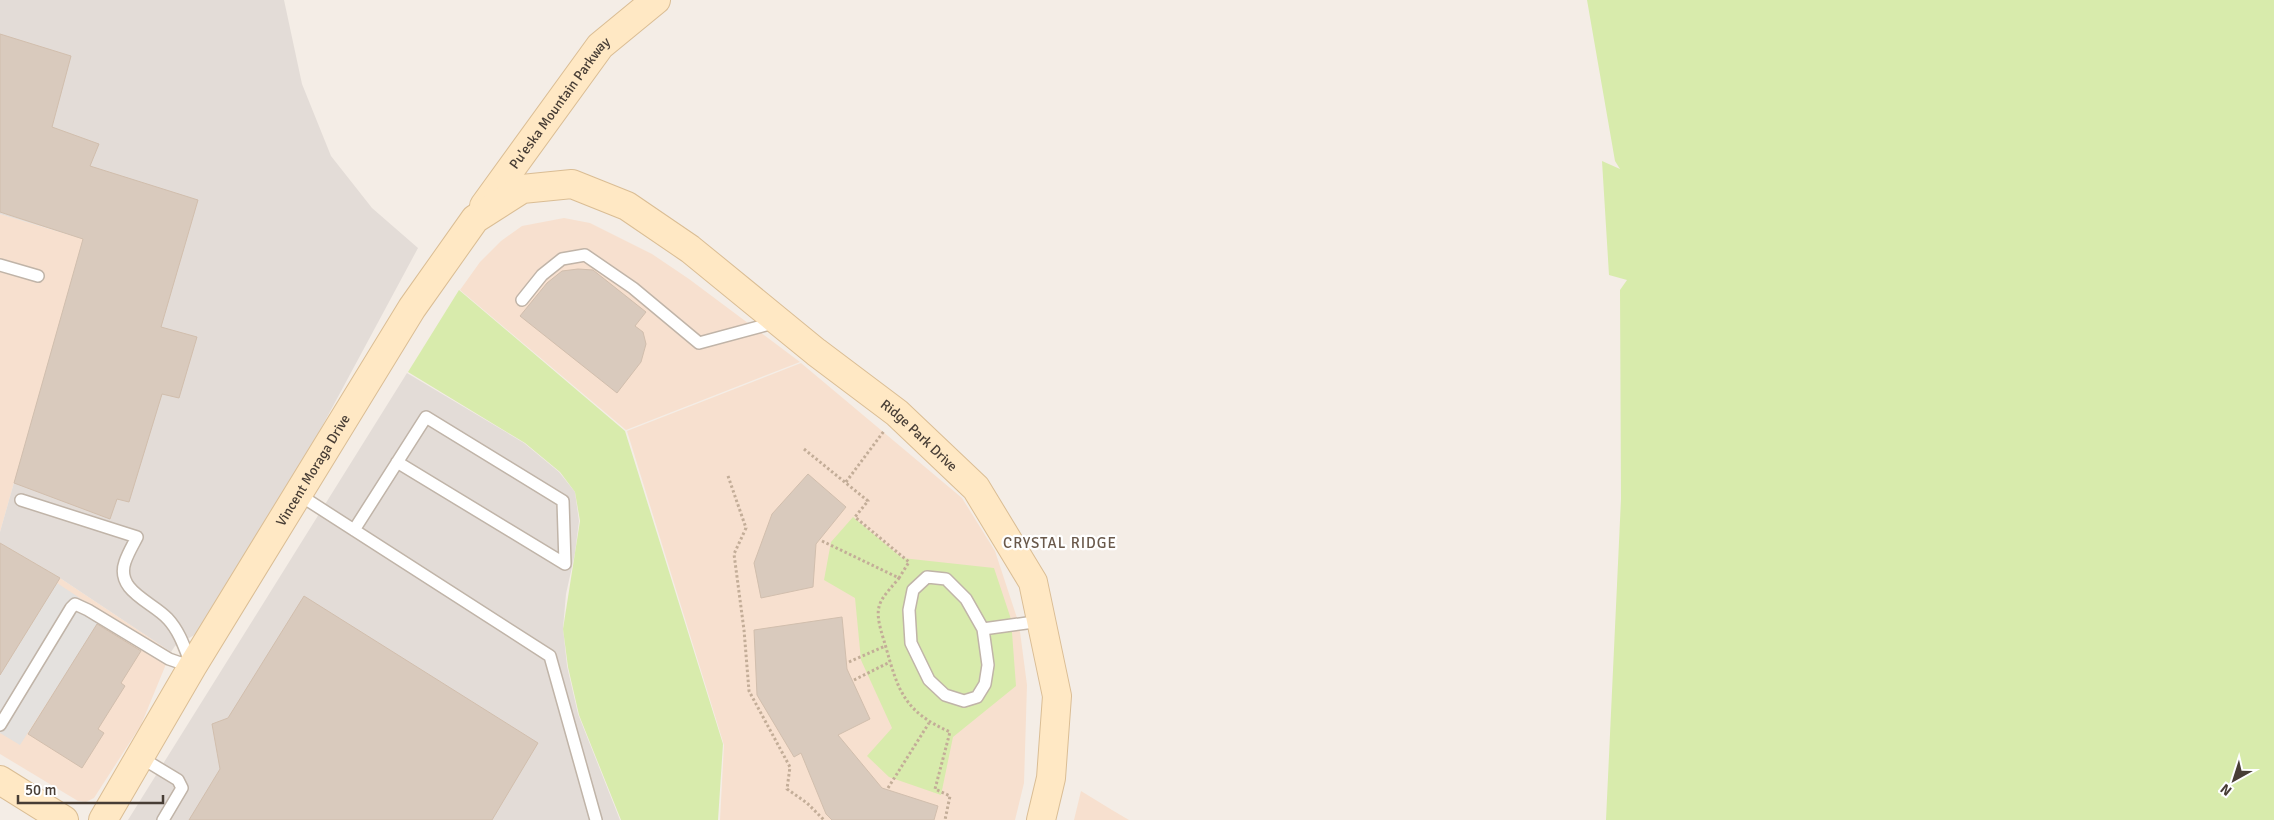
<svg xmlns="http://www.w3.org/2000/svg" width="2274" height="820" font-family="Signika,sans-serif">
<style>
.commercial{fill:#f7e0cf}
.industrial{fill:#e3dcd7}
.green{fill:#d8ebac}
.parking{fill:#e4e1de}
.building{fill:#d9cabd;stroke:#d1bead}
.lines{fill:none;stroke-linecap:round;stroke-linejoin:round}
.lane-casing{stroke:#c0b4a8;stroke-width:14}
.secondary-casing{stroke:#dabd94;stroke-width:30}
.path{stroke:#c3ad98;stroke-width:3;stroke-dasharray:2.5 2.5;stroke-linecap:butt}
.lane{stroke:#fff;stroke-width:11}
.secondary{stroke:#ffe8c4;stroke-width:28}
.labels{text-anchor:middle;stroke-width:4.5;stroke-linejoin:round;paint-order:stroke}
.street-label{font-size:14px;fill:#473d35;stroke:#fff}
.neighbourhood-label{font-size:15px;letter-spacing:1px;fill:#6a594b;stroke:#fff}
</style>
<rect width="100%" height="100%" fill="#f4ede6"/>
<path class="commercial" d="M0,214L83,239L0,532Z
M564,218L590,223L652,254L689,279L800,362L626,430L460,290L480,262L501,241L522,226Z
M801,363L962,498L995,551L1019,624L1027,685L1024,783L1015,820H720L724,745L627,431Z
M0,543L60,578L171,652L141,725L94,798L86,802L78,801L0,754Z
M1081,791L1112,810L1129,820H1074Z"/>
<path class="industrial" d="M0,0H284L302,84L331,156L372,208L418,248L304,460L198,633L175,646L171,652L60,578L0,543V532L83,239L0,214Z
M407,373L524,443L559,472L575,492L579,521L575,553L566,594L563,628L567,666L578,714L620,820H128Z"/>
<path class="green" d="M1587,0H2274V820H1606L1621,499L1620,290L1627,280L1609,275L1602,161L1620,169L1615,161Z
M459,290L625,431L723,744L718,820H621L579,715L568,667L563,629L580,521L575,492L560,472L525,443L408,372Z
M853,517L902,558L994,568L1011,619L1016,686L953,737L941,795L889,777L867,756L892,728L861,660L855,598L824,580L831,542Z"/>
<path class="parking" d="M57,583L104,614L20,745L0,733V675Z"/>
<path class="building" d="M0,34L71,56L52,127L99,144L90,166L198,200L161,327L197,337L179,398L162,394L129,502L117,499L110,519L14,483L83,239L0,212Z
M578,269L593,270L646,312L635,326L643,332L646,344L641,362L617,393L520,316L547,283L562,271Z
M808,474L846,507L816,544L813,587L761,598L754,563L772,514Z
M0,543L60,578L0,675Z
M304,596L538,743L492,820H189L220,769L212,724L228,718Z
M842,617L847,669L870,719L838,735L882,788L938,806L934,820H832L826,814L801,753L794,757L757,695L754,630Z
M97,624L141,651L121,683L125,686L98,729L104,733L82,768L28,734Z"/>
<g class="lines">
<defs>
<path id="lane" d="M0,265L38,276
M522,300L542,275L562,259L585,255L633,288L699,343L777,322
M298,494L550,656L596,820
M21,500L137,537C133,545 128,553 125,562C115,591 153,602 168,619C180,632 185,649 191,664
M354,530L426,417L563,501L565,564L397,462
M983,629L988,665L985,684L977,697L964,701L945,695L929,680L911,643L909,610L913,590L927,577L946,579L966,599L983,629L1041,621
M0,725L71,608L75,604L88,610L169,659L192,667
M140,757L178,780L182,788L163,820"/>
<g id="secondary">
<path id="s1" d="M484,206L600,46L656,0"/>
<path d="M0,780L64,820"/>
<path id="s2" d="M103,820L192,667L412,308L475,219L522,189L572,184L627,206L690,249L816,352L897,413L976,488L1033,582L1057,696L1051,778L1041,820"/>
</g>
</defs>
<use href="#lane" class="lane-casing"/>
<use href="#secondary" class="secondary-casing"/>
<path class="path" d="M804,449L868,501L855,517L909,562L899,578
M728,476L746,528L734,554L744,630L749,691L790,767L787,789L807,803L824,820
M846,482L884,431
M822,541L899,578C893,586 881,597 879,607C876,617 882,634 885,644C898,690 903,711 950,732L935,789L950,796L945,820
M849,662L885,646
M854,680L890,662
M888,788L929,723"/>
<use href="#lane" class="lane"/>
<use href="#secondary" class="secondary"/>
</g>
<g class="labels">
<g class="street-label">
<text dy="5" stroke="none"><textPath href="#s1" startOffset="128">Pu'eska Mountain Parkway</textPath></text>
<text dy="5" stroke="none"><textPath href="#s2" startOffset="1244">Ridge Park Drive</textPath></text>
<text dy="5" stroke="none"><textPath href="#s2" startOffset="408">Vincent Moraga Drive</textPath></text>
</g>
<g class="neighbourhood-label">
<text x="1060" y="548">CRYSTAL RIDGE</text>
</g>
</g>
<g transform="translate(2234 780) rotate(219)" stroke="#ffffff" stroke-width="4" paint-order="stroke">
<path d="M0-4L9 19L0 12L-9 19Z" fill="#473d35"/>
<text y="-8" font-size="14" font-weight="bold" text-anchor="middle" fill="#473d35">N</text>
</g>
<path d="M18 795v8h145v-8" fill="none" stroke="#473d35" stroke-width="2.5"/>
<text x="25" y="795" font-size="15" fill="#473d35" stroke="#ffffff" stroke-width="4" paint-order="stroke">50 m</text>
</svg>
